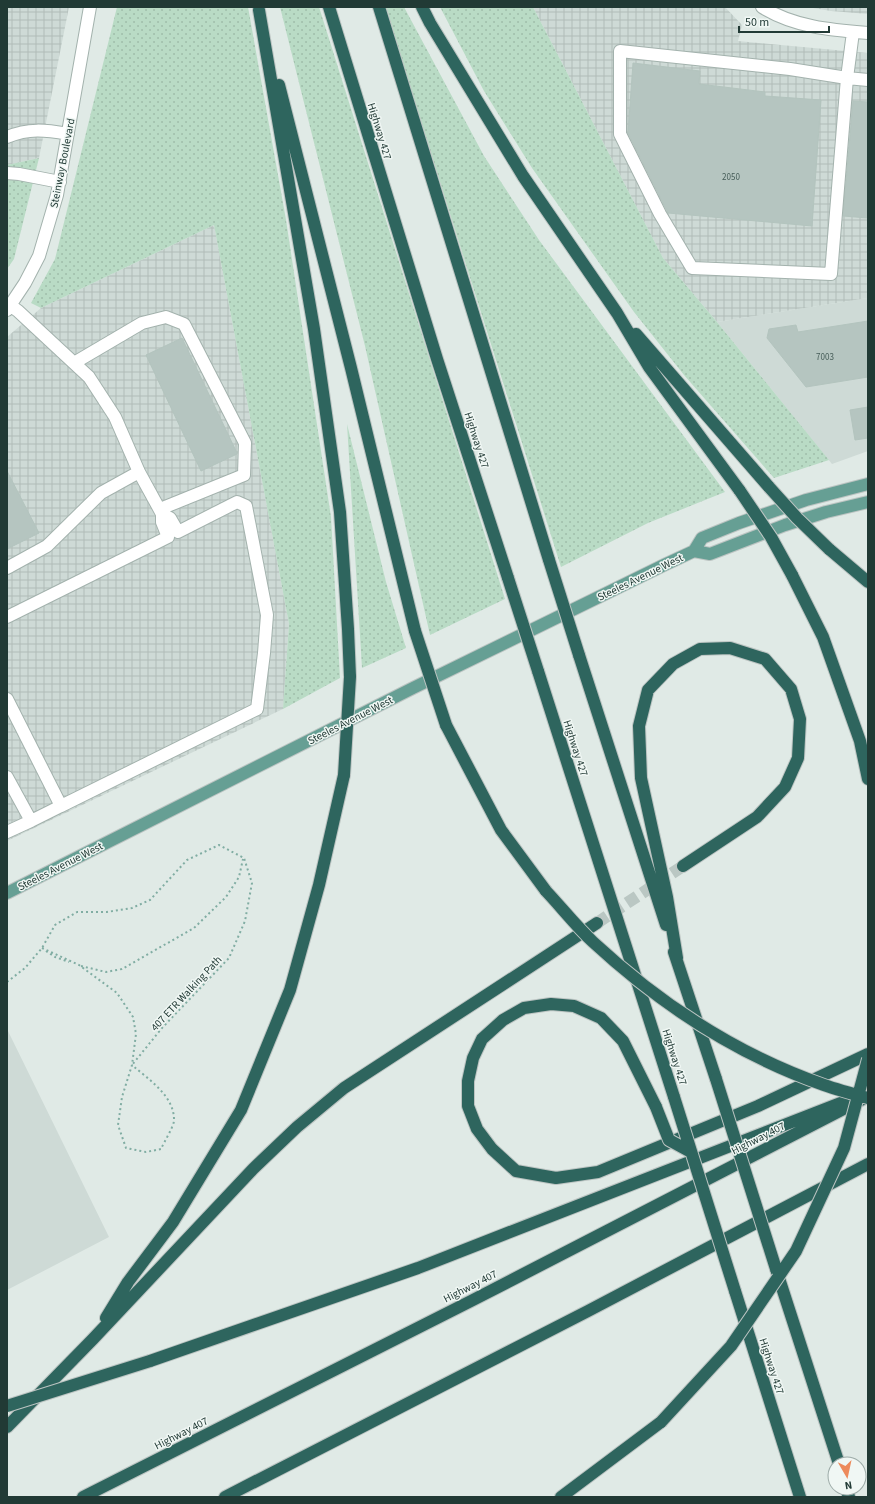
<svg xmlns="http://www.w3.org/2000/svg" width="875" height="1504" font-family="'Source Sans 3',sans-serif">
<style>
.built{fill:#cedad6}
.industrial{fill:url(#industrial-grid)}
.grass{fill:url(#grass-dots)}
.building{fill:#b5c5c0;stroke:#b3c4be}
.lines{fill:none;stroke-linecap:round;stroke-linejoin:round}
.highway-tunnel{stroke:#bac7c3;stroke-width:12;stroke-dasharray:12 6;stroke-linecap:butt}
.minor-casing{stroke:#a3b2ad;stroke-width:14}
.major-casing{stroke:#bcc4c2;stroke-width:14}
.highway-casing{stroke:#bcc4c2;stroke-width:14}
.path{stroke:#81ada3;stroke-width:2;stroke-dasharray:2 3;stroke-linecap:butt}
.minor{stroke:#fff;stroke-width:12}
.major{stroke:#669f94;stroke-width:12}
.highway{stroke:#2e655e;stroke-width:12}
.highway-bridge-casing{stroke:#bcc4c2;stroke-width:14;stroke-linecap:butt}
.highway-bridge{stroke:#2e655e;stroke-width:12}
.labels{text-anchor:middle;stroke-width:3;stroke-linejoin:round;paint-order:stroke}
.number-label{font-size:9px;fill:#465d58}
.street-label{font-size:11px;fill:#213a35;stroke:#f0f7f4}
</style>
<defs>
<pattern id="industrial-grid" width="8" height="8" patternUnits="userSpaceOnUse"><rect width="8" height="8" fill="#cedad6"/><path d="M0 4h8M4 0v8" fill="none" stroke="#b1bcb8"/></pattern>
<pattern id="grass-dots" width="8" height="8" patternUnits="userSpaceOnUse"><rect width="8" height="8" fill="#b9dbc5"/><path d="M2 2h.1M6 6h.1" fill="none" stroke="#9fbdaa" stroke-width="1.8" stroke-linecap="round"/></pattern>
</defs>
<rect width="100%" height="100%" fill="#e0eae6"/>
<path class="built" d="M868,298V451L832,464L717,322Z
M7,1029L109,1237L7,1290Z"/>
<path class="industrial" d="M7,7H69L39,158L7,165Z
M533,7H725L742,25L738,41L868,53V298L717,322L663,258Z
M807,7H868V14L831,11Z
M214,225L289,624L283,709L7,841V337L41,308Z"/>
<path class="grass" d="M117,7H248L286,220L331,517L340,678L283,709L289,624L214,225L41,308L31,303L55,259Z
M280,7H319L505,599L430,635L365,346Z
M385,7H404L484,156L539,240L725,492L648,523L561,567Z
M440,7H533L663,258L717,322L829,460L774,478L684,375L634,312L532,168L484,91Z
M39,158L14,259L7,269V165Z
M347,424L386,582L406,648L362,668Z"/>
<path class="building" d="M633,63L700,71L699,84L765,92V96L821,100L812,226L668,213L628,133Z
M853,101L868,102V218L843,216Z
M868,321V377L806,387L767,338L769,329L796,325L798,332Z
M182,338L237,453V454L201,471L146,355Z
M868,407V438L855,440L850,410Z
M7,471L39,533L7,549Z"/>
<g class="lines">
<path class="highway-tunnel" d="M597,923L683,866"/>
<defs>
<path id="minor" d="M762,7C794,27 831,30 868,33
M853,32L847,78L831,274L692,268L660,214L620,134V51L790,69L847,78L868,80
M7,137C29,128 45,130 68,134
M7,173L19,174L60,182
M7,310L25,283L39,256L57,195L90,7
M74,363L142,323L166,317L184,324L245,443L244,475L160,509
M7,568L47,546L101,493L139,472L115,417L89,377L18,311L11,306
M7,617L168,537L162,522V514L139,472
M7,699L61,806L257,709L264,653L267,615L246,506L237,502L178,532L170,518L162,514
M7,777L31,821L7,832
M31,821L61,806"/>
<path id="major" d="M694,551L702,538L739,523L806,500L868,484
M7,893L413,688L664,565L694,551L710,554L785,525L826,512L868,502"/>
<path id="highway" d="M329,7L437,359L508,578
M379,7L549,560
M422,7L430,23L523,176L617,313L649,367L740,491
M259,10L314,329L340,512L348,629L350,677
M279,85L351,368L415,631
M636,334L769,487
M829,549L868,582
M792,575L823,637L860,741L868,779
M579,655L666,925
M538,671L674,1097
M446,725L501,830L546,891
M674,952L716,1079
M677,958L667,897L641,778L639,726L648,690L673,664L700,649L730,648L765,659L791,689L800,719L798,758L785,787L757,817L683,866
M656,1107L623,1041L601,1018L574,1006L551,1004L524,1008L503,1020L482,1039L473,1058L468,1081V1106L477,1129L492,1149L516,1171L556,1178L598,1172L758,1106L868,1054
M776,1269L839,1464
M735,1291L800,1497
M106,1318L128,1282L173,1222L241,1110L290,990L319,885L344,775
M150,1361L418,1268L843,1102
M7,1427L93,1339L253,1169L297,1127L344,1088L597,923
M846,1488L849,1497
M83,1497L471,1301L863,1099
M225,1497L588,1311L868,1164
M561,1497L661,1422"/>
</defs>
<use href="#minor" class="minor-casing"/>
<use href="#major" class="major-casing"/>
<use href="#highway" class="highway-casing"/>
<path class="path" d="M42,948L79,965L117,993L133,1017L136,1034L132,1065L122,1097L118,1125L126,1148L146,1152L161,1149C164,1142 173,1128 174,1121C175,1096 148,1079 132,1065
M46,951L55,957L69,962
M81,966L106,972L122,969L194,928L226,897L239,877L243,859
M7,982L25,968L42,948L55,925L77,912H107L132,908L150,900L187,860L219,845L244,858L252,883L245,921L229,958L162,1028L132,1065"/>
<use href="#minor" class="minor"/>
<use href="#major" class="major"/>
<use href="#highway" class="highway"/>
<defs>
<path id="highway-bridge" d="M769,487L797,518L829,549
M740,491L771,537L792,575
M549,560L579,655
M508,578L538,671
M415,631L446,725
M344,775L350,677
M546,891C562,908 576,926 593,942C660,1004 738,1055 824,1085C838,1090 853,1094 868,1098
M716,1079L776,1269
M674,1097L735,1291
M656,1107L669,1140L691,1152
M7,1406L150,1361
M661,1422L731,1346L796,1251L844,1148L868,1059"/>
</defs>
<use href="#highway-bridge" class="highway-bridge-casing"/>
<use href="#highway-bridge" class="highway-bridge"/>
</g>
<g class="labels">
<g class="number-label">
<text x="731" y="180">2050</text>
<text x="825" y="360">7003</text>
</g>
<g class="street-label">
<text transform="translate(380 131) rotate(73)" y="4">Highway 427</text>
<text transform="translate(62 163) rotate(-79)" y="4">Steinway Boulevard</text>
<text transform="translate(477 440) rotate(72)" y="4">Highway 427</text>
<text transform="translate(640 577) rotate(-26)" y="4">Steeles Avenue West</text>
<text transform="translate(350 720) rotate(-27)" y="4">Steeles Avenue West</text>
<text transform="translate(576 748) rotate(72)" y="4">Highway 427</text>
<text transform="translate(60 866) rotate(-27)" y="4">Steeles Avenue West</text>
<text transform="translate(186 993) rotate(-47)" y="4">407 ETR Walking Path</text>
<text transform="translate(675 1057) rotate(72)" y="4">Highway 427</text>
<text transform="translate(758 1138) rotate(-27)" y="4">Highway 407</text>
<text transform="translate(470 1286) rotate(-27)" y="4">Highway 407</text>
<text transform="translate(772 1366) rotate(72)" y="4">Highway 427</text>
<text transform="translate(181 1433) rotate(-27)" y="4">Highway 407</text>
</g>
</g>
<rect width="875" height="1504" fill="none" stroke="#213a35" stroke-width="16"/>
<g transform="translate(847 1476) rotate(171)"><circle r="19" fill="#f0f7f4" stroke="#9daba8"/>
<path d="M0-3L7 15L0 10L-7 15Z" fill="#ed8a5b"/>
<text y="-6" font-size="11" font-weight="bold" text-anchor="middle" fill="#213a35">N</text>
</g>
<path d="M739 26v6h90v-6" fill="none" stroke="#213a35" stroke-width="2"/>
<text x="745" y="26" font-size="12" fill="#213a35" stroke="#f0f7f4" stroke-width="3" paint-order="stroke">50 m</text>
</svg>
